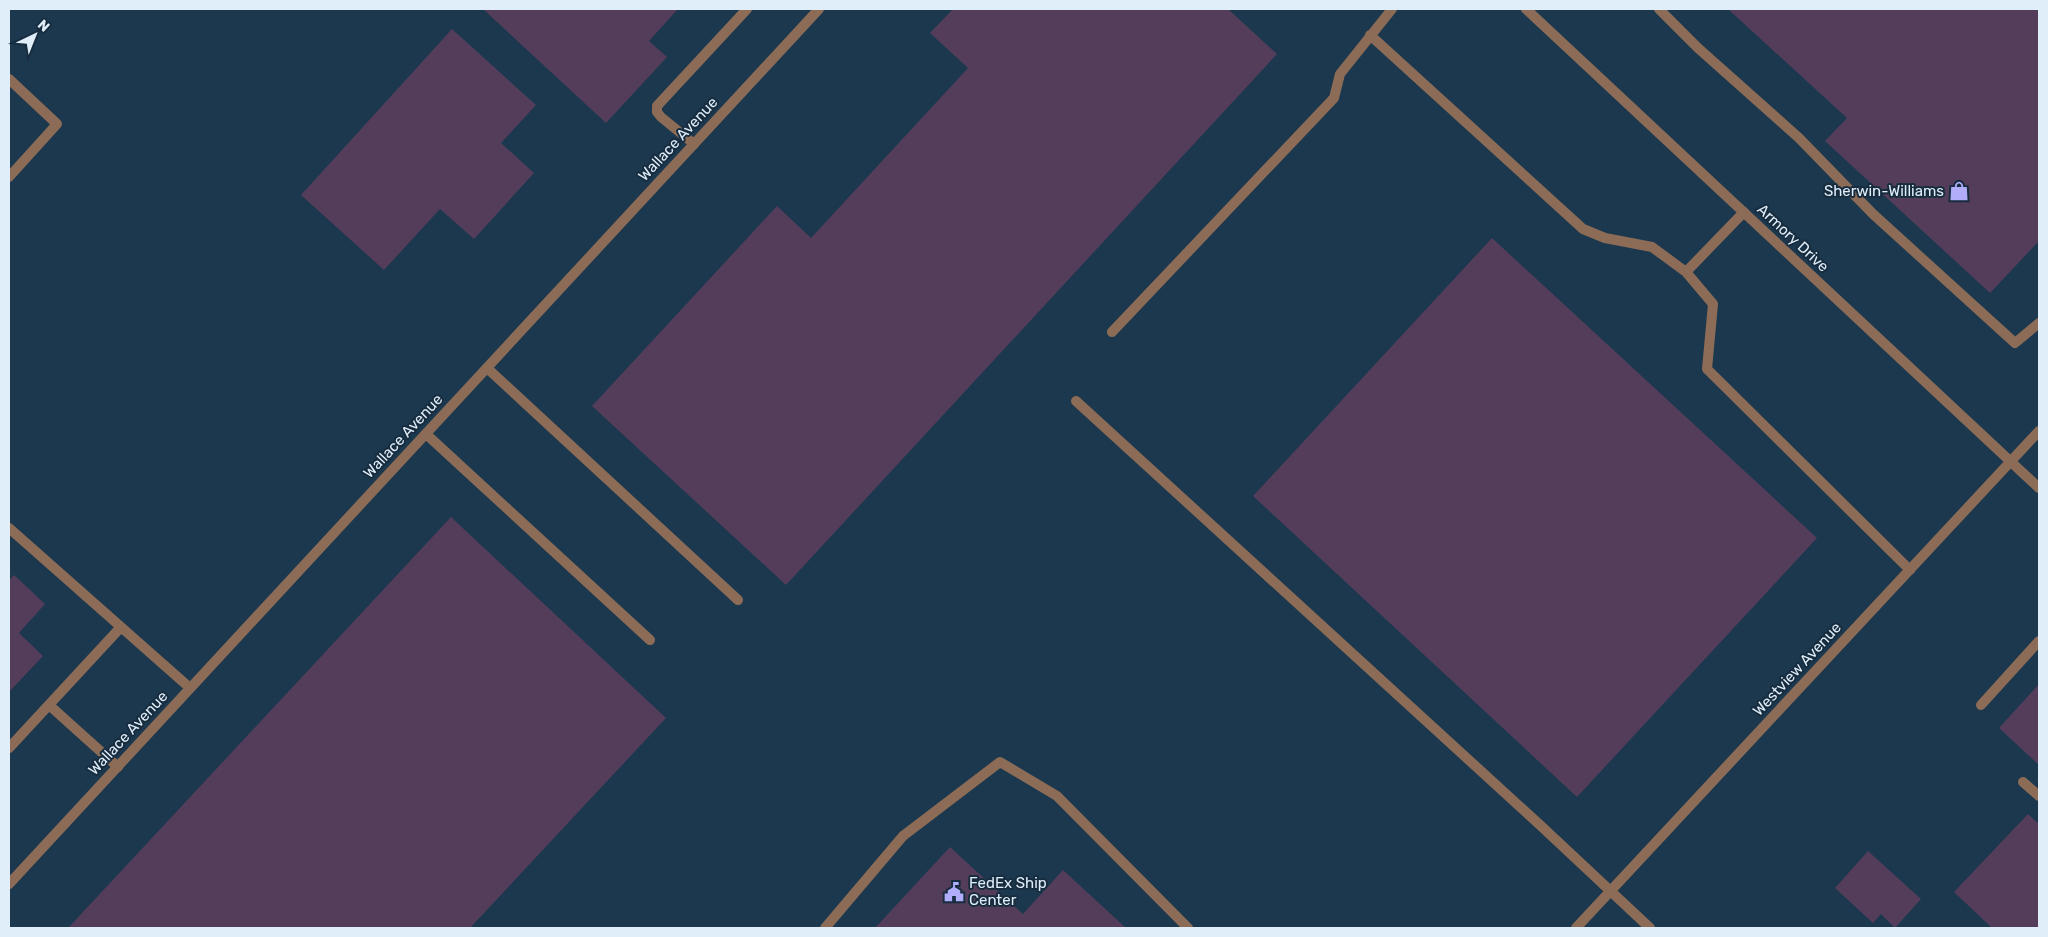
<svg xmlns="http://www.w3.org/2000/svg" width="2048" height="937" font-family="Rubik,sans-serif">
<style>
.built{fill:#1c384e}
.building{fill:#533d5a}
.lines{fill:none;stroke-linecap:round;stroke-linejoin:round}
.lane{stroke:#8c6c56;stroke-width:10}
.street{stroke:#8c6c56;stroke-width:10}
.labels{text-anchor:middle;stroke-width:4;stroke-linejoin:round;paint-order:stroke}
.street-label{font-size:15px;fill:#e0eefa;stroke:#172d3f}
.poi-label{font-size:15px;fill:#e0eefa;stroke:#172d3f;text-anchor:end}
</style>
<rect width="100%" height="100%" fill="#172d3f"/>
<path class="built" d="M9,9H2039V928H9Z"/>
<path class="building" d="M483,9H678L649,41L667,57L606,123Z
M953,9H1228L1277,54L786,585L592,406L777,206L811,238L968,68L930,33Z
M1728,9H2039V241L1990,293L1825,141L1847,118Z
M452,29L536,105L501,143L534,173L474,239L440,209L384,270L301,195Z
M1492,238L1817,538L1577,797L1253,496Z
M451,517L666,718L470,928H70L69,927Z
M14,575L45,604L19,633L43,656L9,692V580Z
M2039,684V765L1999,728Z
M2028,814L2039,824V928H1992L1954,892Z
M950,847L1023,914L1063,870L1126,928H875Z
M1868,851L1921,899L1895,928L1881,914L1873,923L1835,888Z"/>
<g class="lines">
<path class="lane" d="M1659,9L1698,48L1799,138L1873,214L2015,343L2039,323
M1370,35L1583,229L1605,238L1652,247L1686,272L1744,212
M9,79L57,124L9,177
M694,144L661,117L657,112V106L747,9
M1686,272L1713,304L1707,369L1910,570
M1112,332L1334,98L1340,74L1392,9
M487,368L738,600
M1076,401L1540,825L1650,928
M426,434L650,640
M9,528L190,688
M49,705L118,767
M1981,705L2039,641
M9,748L121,627
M2023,782L2039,796
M825,928L903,836L1000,762L1057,796L1188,928"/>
<path class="street" d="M1526,9L2039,488
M9,884L819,9
M1576,928L2039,431"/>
</g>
<defs>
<symbol id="shop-bare" viewBox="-9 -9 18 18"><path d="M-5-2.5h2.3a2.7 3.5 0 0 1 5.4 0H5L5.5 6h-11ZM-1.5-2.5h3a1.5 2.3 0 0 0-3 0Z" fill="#b1adfa" stroke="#172d3f" stroke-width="2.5" paint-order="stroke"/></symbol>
<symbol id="civic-bare" viewBox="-9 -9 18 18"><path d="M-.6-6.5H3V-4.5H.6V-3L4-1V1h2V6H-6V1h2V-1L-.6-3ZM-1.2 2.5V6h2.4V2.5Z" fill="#b1adfa" stroke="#172d3f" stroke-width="2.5" paint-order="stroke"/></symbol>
</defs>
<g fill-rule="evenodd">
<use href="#shop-bare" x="1945" y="177" width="28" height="28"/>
<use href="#civic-bare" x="940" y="878" width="28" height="28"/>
</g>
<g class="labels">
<g class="street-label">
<text transform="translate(678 139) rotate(-47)" y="5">Wallace Avenue</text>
<text transform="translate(1793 238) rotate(43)" y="5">Armory Drive</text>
<text transform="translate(403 436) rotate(-47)" y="5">Wallace Avenue</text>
<text transform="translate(1797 669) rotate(-47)" y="5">Westview Avenue</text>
<text transform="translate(128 733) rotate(-47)" y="5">Wallace Avenue</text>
</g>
<g class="poi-label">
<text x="1944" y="196">Sherwin-Williams</text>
<text x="969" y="888" text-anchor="start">FedEx Ship<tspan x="969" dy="17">Center</tspan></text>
</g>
</g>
<rect width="2048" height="937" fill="none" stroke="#e0eefa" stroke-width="20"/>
<g transform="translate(35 35) rotate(43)" stroke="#172d3f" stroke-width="4" paint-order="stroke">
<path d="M0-4L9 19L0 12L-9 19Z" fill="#e0eefa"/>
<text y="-8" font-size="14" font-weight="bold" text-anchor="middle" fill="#e0eefa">N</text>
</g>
</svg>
